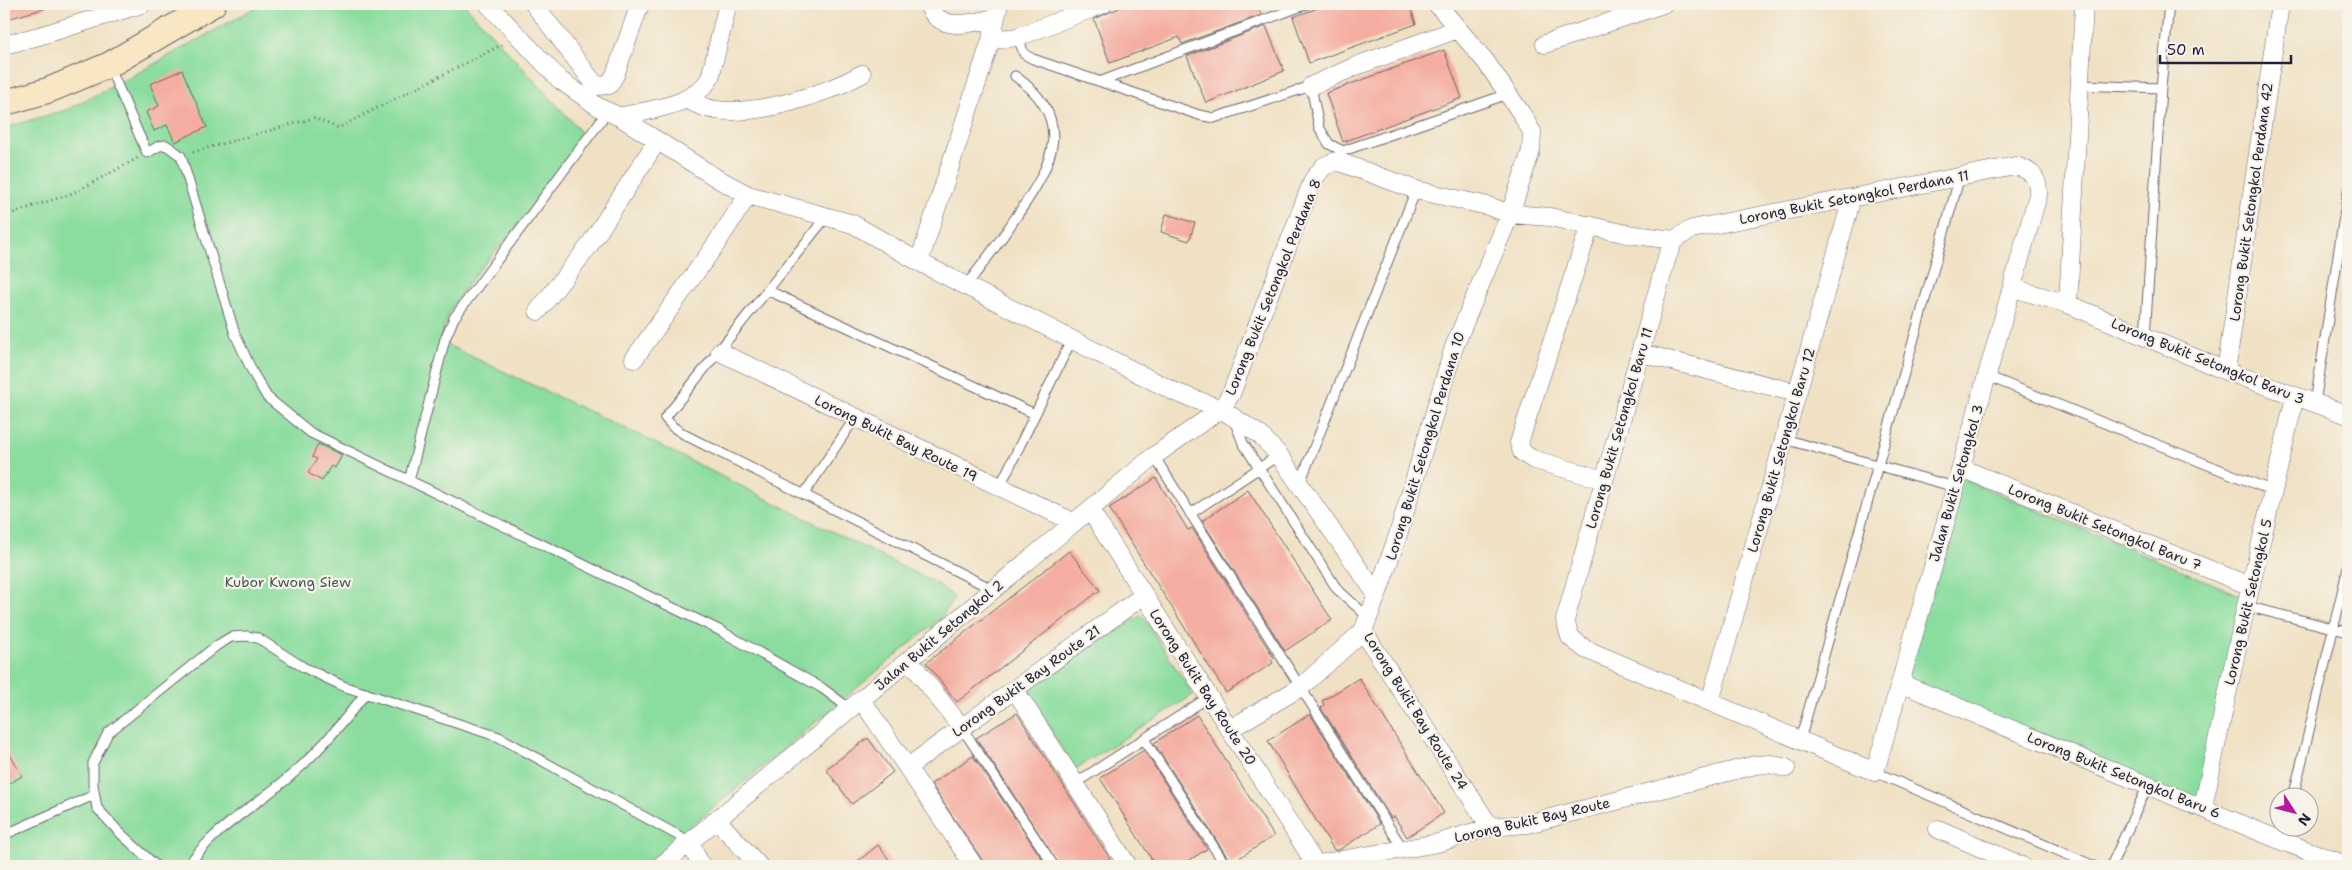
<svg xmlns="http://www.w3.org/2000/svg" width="2352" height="870" font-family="'Shantell Sans',sans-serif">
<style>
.green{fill:#8add9e;stroke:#56806c}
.building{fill:#f4ada0}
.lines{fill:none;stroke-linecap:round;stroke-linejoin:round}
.lane-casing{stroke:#6a656b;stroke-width:11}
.street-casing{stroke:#6a656b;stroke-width:19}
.secondary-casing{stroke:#6a656b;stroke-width:27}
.path{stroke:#6a656b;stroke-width:3;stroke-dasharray:1 4;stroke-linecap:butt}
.lane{stroke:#fff;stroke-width:9}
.street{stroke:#fff;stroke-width:18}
.secondary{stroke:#f9e7c3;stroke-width:25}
.labels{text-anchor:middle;stroke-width:4.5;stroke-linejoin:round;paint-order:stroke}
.street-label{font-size:14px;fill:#22223b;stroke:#f7f3e8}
.park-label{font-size:14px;fill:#415a59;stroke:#f7f3e8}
</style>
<rect width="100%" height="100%" fill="#f7f3e8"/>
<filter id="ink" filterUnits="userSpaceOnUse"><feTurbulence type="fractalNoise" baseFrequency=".02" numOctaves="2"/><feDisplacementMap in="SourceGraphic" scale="10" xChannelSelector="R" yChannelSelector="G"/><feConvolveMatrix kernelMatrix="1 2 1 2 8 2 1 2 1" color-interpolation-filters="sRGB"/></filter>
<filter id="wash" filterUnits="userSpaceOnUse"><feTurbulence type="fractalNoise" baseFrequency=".0096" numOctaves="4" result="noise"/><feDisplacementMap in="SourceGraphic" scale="20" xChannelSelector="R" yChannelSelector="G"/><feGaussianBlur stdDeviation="1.12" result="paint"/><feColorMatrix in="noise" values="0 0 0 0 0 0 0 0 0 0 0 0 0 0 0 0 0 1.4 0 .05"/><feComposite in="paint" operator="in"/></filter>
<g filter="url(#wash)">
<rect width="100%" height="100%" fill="#f0e1c4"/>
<path class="green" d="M262,4H464L576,126L584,139C564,166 545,193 524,219C506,243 430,312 445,344L635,433L939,585L954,597L941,618L643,866H4V128L66,110L127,79Z
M1954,475L2247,598L2196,814L1893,689Z
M1142,615L1193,695L1075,769L1025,689Z"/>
<g id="blocks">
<path class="building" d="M4,4H46V8L4,20Z
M1128,4H1257L1261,15L1182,44L1179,37L1110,63L1094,19Z
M1329,4H1409L1416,24L1309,63L1293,17Z
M1266,26L1284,71L1206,103L1187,56Z
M1444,50L1462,98L1343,142L1326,93Z
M182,70L207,127L175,142L167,125L154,131L146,112L159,106L150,84Z
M1166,214L1195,223L1189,241L1161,232Z
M318,444L342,455L335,468L331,466L322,481L308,473L317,459L312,457Z
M1156,478L1188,530L1192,528L1274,658L1271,660L1273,663L1226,693L1109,508Z
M1248,490L1332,620L1285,651L1202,521Z
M1069,551L1100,590L957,702L926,663Z
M1359,678L1444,813L1407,837L1394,816L1391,818L1321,708L1324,705L1322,701Z
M1017,713L1110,859L1099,866H1060L976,738Z
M1310,714L1380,824L1339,850H1334L1268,741Z
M1197,715L1274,836L1231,863L1154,743Z
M868,738L893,772L852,804L826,769Z
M4,744L22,776L4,787Z
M1144,750L1207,849L1180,866H1156L1100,778Z
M973,756L1047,866H986L984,863L931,784Z
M878,845L894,866H852Z"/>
</g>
</g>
<g filter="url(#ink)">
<use href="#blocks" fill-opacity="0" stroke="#6a656b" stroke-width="1"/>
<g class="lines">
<defs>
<path id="lane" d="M1018,37L1024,54L1033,59L1199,115L1214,118L1311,86L1319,127L1329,144L1343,151L1508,94
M109,66L147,153L159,146L166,145L181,156L235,334L253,373L267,397L311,433L719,630L822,688L850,709
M1102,81L1307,4
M2080,85L2161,88
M827,216L665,418L673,427L687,436L994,590
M966,286C984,262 1002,239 1018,214C1053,164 1076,119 1015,76
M767,290L1035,414
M2145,337L2161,88L2169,4
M1987,376L2273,491
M2315,403L2348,191
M1234,420L1243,443L1337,589L1368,617
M1784,439L1955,487
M1154,456L1403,849
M409,481L445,339L454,318L608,111
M1300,483L1416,190
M999,488L1072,339
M804,494L855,418
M1190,514L1279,455
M2246,606L2348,632
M962,728L1054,866
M1144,739L1226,866
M1800,740L1960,176
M1875,772L2094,866
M1074,784L1209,697
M2293,798L2348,567
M4,835L94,795
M2282,841L2285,828
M156,866L118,831L97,808L93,785V763L108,733L216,646L231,637L246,636L258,638L303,667L343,686L499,737L690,842
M188,866C213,829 255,806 288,778C318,753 342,723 366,693
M2111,866L2148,785"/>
<path id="street" d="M488,4L560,80L600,108L620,117L718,179L748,195L853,224L919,262L1175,392L1221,409L1260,435L1279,455L1377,595L1363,631L1490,827
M534,4L596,86L609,85L615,75L640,4
M928,4C939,34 972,23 995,18
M991,40L1018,37L1103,4
M1545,44L1663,4
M4,45L39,36L142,4
M1311,86L1356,66L1458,29
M687,100C697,104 706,109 716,110C758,116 826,94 862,74
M620,117C650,109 693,107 710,78L726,11
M2015,166C2032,170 2039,178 2038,195L1875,772L1585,649L1570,637L1565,620L1667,257L1674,240L1692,229Z
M1590,225L1519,443L1522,452L1532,459L1604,480
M919,262L991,40L999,4
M2013,288L2068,304L2226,371L2348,415
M2068,304L2084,4
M538,311L589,246L657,141
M720,352L1073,522
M1641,353L1797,393
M634,359L716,244L748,195
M2226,371L2280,4
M1961,468L2250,586
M1090,510L1316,865
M1377,595L1398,535L1454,347L1510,214L1531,151L1532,132L1521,113L1486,62L1437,4
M909,660L962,728
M1900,683L2282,841L2348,866
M1015,690L1128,866
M861,699L974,866
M1710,702L1852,198
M1230,729L1301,687L1363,631
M908,767L1144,595
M2203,807L2246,606L2295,397
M717,820L759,866
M1938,829L2022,866
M690,842L701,866
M661,866L1154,456L1221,409L1231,394L1313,180L1324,166L1337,161L1416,190L1488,206L1510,214L1550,217L1627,234L1674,240
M1307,866L1438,843L1490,827L1527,824L1755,765L1770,764L1786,768"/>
<path id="secondary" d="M4,103L49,90L109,65L213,4"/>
</defs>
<use href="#lane" class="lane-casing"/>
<use href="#street" class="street-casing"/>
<use href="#secondary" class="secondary-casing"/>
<path class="path" d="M193,152L314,118L338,128L503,44
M4,216L73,193L138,158"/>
<use href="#lane" class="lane"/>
<use href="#street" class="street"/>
<use href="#secondary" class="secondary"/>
</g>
</g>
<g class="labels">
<g class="street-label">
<text transform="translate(1854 197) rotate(-11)" y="5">Lorong Bukit Setongkol Perdana 11</text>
<text transform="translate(2251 202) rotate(-82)" y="5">Lorong Bukit Setongkol Perdana 42</text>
<text transform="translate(1273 287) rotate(-68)" y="5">Lorong Bukit Setongkol Perdana 8</text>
<text transform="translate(2208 361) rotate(22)" y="5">Lorong Bukit Setongkol Baru 3</text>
<text transform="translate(1619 428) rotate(-74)" y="5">Lorong Bukit Setongkol Baru 11</text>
<text transform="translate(896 438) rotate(26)" y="5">Lorong Bukit Bay Route 19</text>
<text transform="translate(1425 446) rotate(-73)" y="5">Lorong Bukit Setongkol Perdana 10</text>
<text transform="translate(1781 450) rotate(-74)" y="5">Lorong Bukit Setongkol Baru 12</text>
<text transform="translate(1956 483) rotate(-74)" y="5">Jalan Bukit Setongkol 3</text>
<text transform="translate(2105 527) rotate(22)" y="5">Lorong Bukit Setongkol Baru 7</text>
<text transform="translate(2248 602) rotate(-77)" y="5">Lorong Bukit Setongkol 5</text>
<text transform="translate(939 635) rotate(-40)" y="5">Jalan Bukit Setongkol 2</text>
<text transform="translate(1026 681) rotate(-36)" y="5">Lorong Bukit Bay Route 21</text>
<text transform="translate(1203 687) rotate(57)" y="5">Lorong Bukit Bay Route 20</text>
<text transform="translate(1416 711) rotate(58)" y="5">Lorong Bukit Bay Route 24</text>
<text transform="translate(2124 775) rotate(22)" y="5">Lorong Bukit Setongkol Baru 6</text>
<text transform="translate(1532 820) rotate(-13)" y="5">Lorong Bukit Bay Route</text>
</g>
<g class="park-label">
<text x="288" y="587">Kubor Kwong Siew</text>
</g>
</g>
<rect width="2352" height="870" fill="none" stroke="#f7f3e8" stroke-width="20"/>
<g transform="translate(2294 812) rotate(126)"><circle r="24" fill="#f7f3e8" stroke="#a29fa3"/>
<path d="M0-4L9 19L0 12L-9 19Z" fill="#b5179e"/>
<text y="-8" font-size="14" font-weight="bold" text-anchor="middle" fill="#22223b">N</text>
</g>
<path d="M2160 55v8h131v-8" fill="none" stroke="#22223b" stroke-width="2.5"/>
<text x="2167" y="55" font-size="15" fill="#22223b" stroke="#f7f3e8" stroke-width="4" paint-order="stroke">50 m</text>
</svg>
